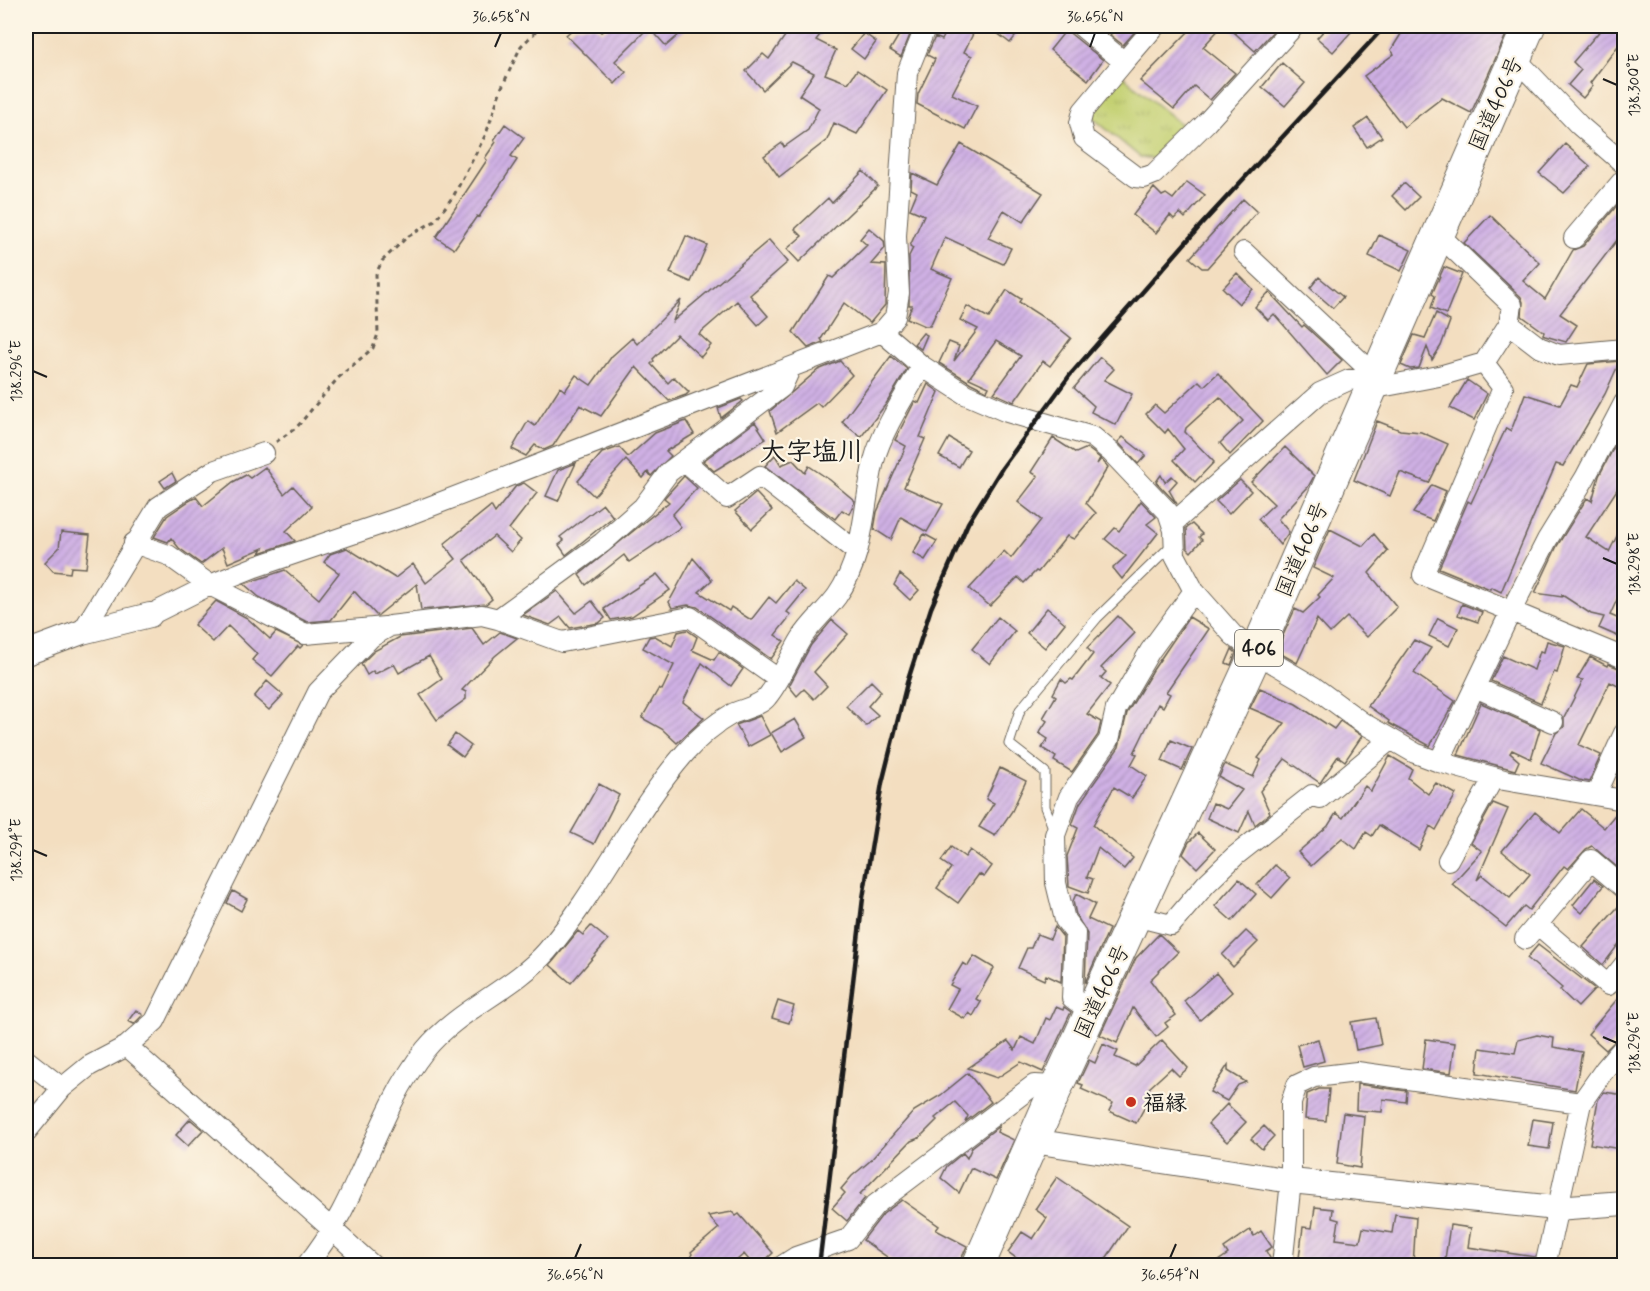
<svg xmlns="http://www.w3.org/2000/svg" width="1650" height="1291" font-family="Mynerve,'Klee One',sans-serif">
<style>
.park{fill:url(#park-tufts);stroke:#707646;stroke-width:1.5}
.building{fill:url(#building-hatch)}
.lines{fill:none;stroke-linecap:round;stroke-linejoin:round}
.service-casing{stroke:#676055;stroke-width:11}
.minor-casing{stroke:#676055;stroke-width:22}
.tertiary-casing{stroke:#676055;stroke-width:26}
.trunk-casing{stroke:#676055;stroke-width:34}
.path{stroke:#676055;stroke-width:3;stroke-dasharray:4.5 4.5;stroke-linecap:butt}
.service{stroke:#fff;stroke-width:9}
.minor{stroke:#fff;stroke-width:20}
.tertiary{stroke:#fff;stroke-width:24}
.trunk{stroke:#fff;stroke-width:32}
.rail{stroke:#1c1c1c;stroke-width:4.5}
.ticks{fill:none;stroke:#1c1c1c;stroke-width:2}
.poi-dot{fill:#c8321e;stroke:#fcf5e5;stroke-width:2}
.labels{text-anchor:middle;stroke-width:4.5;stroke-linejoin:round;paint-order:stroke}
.shield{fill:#fcf5e5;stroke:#5f5d58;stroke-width:1.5}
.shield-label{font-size:21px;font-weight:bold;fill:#1c1c1c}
.street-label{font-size:22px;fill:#1c1c1c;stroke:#fcf5e5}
.poi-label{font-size:22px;font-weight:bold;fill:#1c1c1c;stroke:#fcf5e5;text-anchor:start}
.quarter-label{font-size:26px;font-weight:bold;fill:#1c1c1c;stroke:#fcf5e5}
.neatline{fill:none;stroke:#1c1c1c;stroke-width:2}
.ticks-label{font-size:15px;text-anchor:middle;fill:#1c1c1c}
</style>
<defs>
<pattern id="park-tufts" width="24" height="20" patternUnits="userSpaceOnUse" patternTransform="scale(1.5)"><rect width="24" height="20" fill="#c3d071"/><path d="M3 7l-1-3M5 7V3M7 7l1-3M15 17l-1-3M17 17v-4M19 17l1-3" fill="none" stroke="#a7b261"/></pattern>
<pattern id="building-hatch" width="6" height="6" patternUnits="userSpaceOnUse" patternTransform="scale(1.5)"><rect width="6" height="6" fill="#cfb0e4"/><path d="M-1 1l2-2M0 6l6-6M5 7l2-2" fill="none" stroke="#b197c3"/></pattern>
</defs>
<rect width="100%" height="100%" fill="#fcf5e5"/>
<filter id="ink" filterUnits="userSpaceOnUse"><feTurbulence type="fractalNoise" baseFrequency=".0167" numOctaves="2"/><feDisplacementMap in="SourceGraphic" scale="12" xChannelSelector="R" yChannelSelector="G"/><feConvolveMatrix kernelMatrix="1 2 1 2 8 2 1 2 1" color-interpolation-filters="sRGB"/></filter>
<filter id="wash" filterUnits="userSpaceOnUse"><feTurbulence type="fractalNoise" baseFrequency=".008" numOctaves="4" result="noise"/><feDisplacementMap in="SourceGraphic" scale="24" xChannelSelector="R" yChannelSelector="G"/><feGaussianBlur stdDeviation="1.35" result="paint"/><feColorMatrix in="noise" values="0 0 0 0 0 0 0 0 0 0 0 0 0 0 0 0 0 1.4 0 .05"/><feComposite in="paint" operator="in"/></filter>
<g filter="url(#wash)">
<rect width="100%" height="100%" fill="#f3dec0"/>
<path class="park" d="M1119,73L1184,127L1156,159L1140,157L1088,114Z"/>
<g id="blocks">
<path class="building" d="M576,26H595L601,32L611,26H689L666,46L649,27L615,61L626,72L615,84L566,35Z
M792,26H827L816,40L836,50L825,74L848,83L857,70L887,90L857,134L834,123L827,140L779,177L764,156L782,143L784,147L808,130L819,108L799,95L814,73L792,62L763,90L746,71L763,54L769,59Z
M949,26H977L964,52L972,56L952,94L977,106L965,129L917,104L918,94L935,59L927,55L935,37L942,40Z
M988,26H1011L1019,32L1010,43Z
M1117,26H1140L1123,45L1110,35Z
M1194,26H1222L1203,47L1235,73L1210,100L1194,86L1174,109L1140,81Z
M1227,26H1278L1255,51Z
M1328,26H1344L1351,32L1333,52L1317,38Z
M1406,26H1510L1471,113L1442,98L1404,127L1364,76L1394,54L1391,50Z
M1604,26H1624V38L1590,83L1593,86L1583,98L1568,85L1581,70L1573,62Z
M902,30L910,35L901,57L890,50Z
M1066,30L1103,60L1088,80L1050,50Z
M864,33L876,42L864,59L851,49Z
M1282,63L1305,83L1285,106L1262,87Z
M1368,118L1382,137L1367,147L1354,128Z
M505,124L524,138L511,156L517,160L479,217L477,216L454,249L436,237L487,160L485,158L496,142L494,140Z
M961,144L1043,193L1023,222L1004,210L988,238L1011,248L1003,264L945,237L931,269L952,278L930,326H925L907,318L912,305H909V256L913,248L910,246L924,215L910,209L917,192L911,189L912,173L937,185Z
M1565,144L1590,166L1564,193L1539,173Z
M863,171L878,186L799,262L787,249L802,236L795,229L828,198L832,203Z
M1187,182L1205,195L1185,218L1180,213L1174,219L1170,215L1156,233L1133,215L1154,188L1162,196L1166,194L1173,199Z
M1404,183L1419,197L1406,210L1392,196Z
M1624,197V231L1560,314L1577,325L1566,342L1545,336L1543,335L1544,332L1522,316L1523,302L1521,297L1464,243L1490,215L1540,263L1523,281L1545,299L1573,250L1583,246Z
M1243,199L1257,212L1207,268H1202L1190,258Z
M869,228L884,241L885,248L871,264L886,265L885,305L870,323L844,303L821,339L823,342L808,348L793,332L829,276L833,278L867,245L860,239Z
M1379,235L1411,250L1401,271L1369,256Z
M686,236L707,245L691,282L670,273Z
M769,240L788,262L750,295L768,316L758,325L737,301L699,334L711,345L701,357L677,335L653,359L654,361L651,364L668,383L674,377L689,392L686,395L669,401L636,367L601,416L580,405L553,446L544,450L535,445L526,456L512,449L528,421L535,426L560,387L565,391L576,375L591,385L612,356L632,338L637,344L681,300L673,321Z
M1444,267L1462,274L1446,314L1431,308L1435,296L1432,294Z
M1237,273L1253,289L1239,304L1223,288Z
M1319,277L1343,297L1333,308L1310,288Z
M1007,290L1021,299L1019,302L1055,325L1071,338L1050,366L1043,361L1014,402L994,393L1021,356L996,341L969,378L989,387L987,391L971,383L939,363L949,342L959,346L954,361L978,329L960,320L967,306L989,318Z
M1269,292L1302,327L1304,325L1342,360L1327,375L1274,314L1268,320L1255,307Z
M1436,313L1450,321L1441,346L1432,360L1427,347L1419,368L1410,369L1401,365L1414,335L1425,338Z
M923,333L927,335L921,349L914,344Z
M891,356L907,369L886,404L861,437L842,422Z
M1100,357L1114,369L1104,380L1132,394L1116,425L1091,412L1094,406L1074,388Z
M840,361L852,375L821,407L817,403L777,432L770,411L818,370Z
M1620,361L1605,394L1563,466L1556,464L1501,592L1491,587L1490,589L1439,568L1468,501L1471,503L1506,428L1511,431L1525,394L1560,405L1571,385L1577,387L1588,364Z
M1218,373L1263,421L1230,455L1220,443L1243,421L1220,397L1186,428L1185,432L1214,462L1195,482L1174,460L1184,449L1168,429L1165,433L1146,414L1155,405L1164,413L1199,381L1204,386Z
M1467,380L1487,394L1474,420L1450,408Z
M928,384L939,392L920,437L925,439L904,487L943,504L927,532L901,517L891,540L874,529L877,512L906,446L895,440L915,401L919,403Z
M741,399L743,401L721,418L718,408Z
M686,421L694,434L666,451L671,456L651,476L648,472L643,478L626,460L594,496L578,481L602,453L619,447L628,457L655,433Z
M1377,421L1400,430L1421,432L1448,444L1429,483L1400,472L1390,496L1354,480Z
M755,422L766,439L714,471L703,461Z
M1624,428V479L1586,537L1609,552L1624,522V584L1610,615L1624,621V639L1599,628L1604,617L1591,614L1562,595V597L1535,593L1557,546L1587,498L1592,501L1599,476Z
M1123,437L1146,455L1138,464L1118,442Z
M949,438L969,450L959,467L939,456Z
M1053,438L1076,453L1087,448L1100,458L1097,464L1101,459L1108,467L1086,503L1096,513L1074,539L1067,536L1038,572L1036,571L1024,583L1018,577L990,606L969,589L1004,551L1011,558L1041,520L1018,502L1038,476L1031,472Z
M1285,447L1314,476L1308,487L1278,519L1289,532L1280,545L1258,519L1274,504L1251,482Z
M775,455L781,465L793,460L805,473L809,466L830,480L855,501L849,514L842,510L835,519L765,466Z
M576,463L558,501L546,496L558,470Z
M265,467L284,494L293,486L312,507L286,531L295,541L260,553L263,548L228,563L222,548L201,564L179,548L171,538L168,542L154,537L167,516L189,501L196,497L203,506L233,482L246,475L250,478Z
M172,473L176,481L165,488L160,481Z
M1161,475L1165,482L1172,476L1177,481L1169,490L1177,504L1156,482Z
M684,476L697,488L672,515L681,527L629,562L624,555L586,585L579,575L669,502L664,498Z
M1240,480L1251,491L1229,514L1216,501Z
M524,483L537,493L509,529L521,540L511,552L494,536L464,560L492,599L486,604L421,610L417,584L377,616L354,591L331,620L307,622L259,597L244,584L285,570L319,599L339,573L324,562L330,554L347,548L395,578L413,564L426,583L456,559L444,544L491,506L495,513L516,486Z
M1432,485L1446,491L1433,521L1413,513Z
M756,493L772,510L752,529L735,511Z
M1141,501L1156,517L1147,524L1158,533L1122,579L1113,568L1126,556L1105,539L1115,528L1119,531Z
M603,504L613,517L566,555L559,545L564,541L560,537Z
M1192,524L1202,534L1199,537L1202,540L1191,552L1187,548L1186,528Z
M1330,529L1363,546L1374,534L1388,551L1369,573L1397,607L1367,637L1347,617L1330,633L1317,619L1297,663L1276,651L1295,609L1303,613L1320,597L1318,595L1334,578L1313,568Z
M61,532L90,535L86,568L71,567L70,573L53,571L45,562L59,548Z
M924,534L937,541L925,560L913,553Z
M693,558L712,580L699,592L729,611L731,607L751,620L769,597L776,603L794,581L805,590L787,612L791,615L775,635L784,641L771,659L697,607L688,605L672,608L669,602Z
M657,574L670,590L632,616L611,620L604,609Z
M900,574L919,590L910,600L894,585Z
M557,591L576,613L592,601L605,618L599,623L570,628L561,617L550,625L523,615Z
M216,601L247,618L270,639L276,632L303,645L300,648L298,646L272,676L252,660L257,654L228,626L213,642L194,625Z
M1462,604L1482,612L1478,622L1458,615Z
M1047,608L1065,623L1045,648L1027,633Z
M1118,616L1135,633L1101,668L1106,672L1101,678L1110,685L1087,714L1101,722L1098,735L1072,772L1054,761L1056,757L1042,748L1048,739L1039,733L1047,721L1043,718L1056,696L1053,694L1061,679L1066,683L1071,679L1073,680L1093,654L1087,648Z
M998,617L1015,631L990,664L972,649Z
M1189,617L1209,629L1166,692L1170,694L1163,707L1158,704L1134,753L1137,754L1131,765L1147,776L1132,798L1114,787L1093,825L1133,858L1124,869L1098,848L1087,877L1093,879L1088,893L1069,886L1067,856L1078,828L1072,825L1080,803L1119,747L1127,713L1153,670Z
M1438,618L1458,628L1449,646L1429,636Z
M832,620L848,634L814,672L827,686L814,699L804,689L797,696L789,686L811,645Z
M472,628L484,645L500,632L517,638L495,656L462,690L466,692V699L437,720L420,695L442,679L429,656L399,673L394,664L375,674L373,671L367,675L361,664L374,651L400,637Z
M687,630L697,637L692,650L714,660L719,652L743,669L731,686L702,663L683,702L704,718L677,743L662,729L642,718L659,688L662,690L674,665L643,648L649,637L655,636L672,646L678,632Z
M1414,640L1431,648L1414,673L1455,701L1430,746L1388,723L1389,721L1368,706Z
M1547,641L1565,646L1557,673L1554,672L1541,703L1491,681L1503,656L1534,670L1540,651L1544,652Z
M1232,649L1236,653L1231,665L1226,663Z
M1590,657L1607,666L1608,664L1624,670V689L1610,682L1579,745L1601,755L1589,782L1579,780L1541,763L1556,733L1564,727V718L1583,680L1577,679Z
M267,681L283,695L269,710L254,697Z
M871,681L881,691L868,706L878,715L866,726L846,706Z
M1260,688L1296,704L1334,729L1340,721L1362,736L1345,761L1338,756L1320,783L1285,759L1260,791L1270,813L1255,825L1249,811L1239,833L1207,818L1213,803L1227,809L1242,790L1219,777L1225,764L1253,777L1261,760L1258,758L1285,723L1250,708Z
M1481,703L1540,729L1531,759L1512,750L1510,753L1519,761L1515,770L1458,755Z
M760,716L770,735L748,747L736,725Z
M795,719L806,737L782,752L771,733Z
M455,734L471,746L463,757L447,745Z
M1171,740L1192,749L1182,770L1162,761Z
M1390,756L1412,769L1408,778L1428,794L1436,783L1456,794L1436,830L1430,826L1419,850L1379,825L1372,836L1366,832L1356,849L1342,838L1311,866L1298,852L1328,826L1336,813L1343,818L1365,786L1371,791Z
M1000,768L1026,781L1012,811L995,836L979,827L994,803L986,799Z
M599,784L619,795L594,844L571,833Z
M1493,803L1508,809L1477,880L1482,875L1510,898L1530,874L1502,851L1535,812L1560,833L1581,809L1604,828L1618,811L1624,812V860L1618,868L1592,846L1586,849L1568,869L1564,866L1529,910L1524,906L1506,927L1452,884L1482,851L1471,843Z
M1198,833L1215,849L1197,868L1183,854L1189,842Z
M951,847L965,857L970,850L992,866L984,877L979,874L958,903L937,888L951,868L941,861Z
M1275,865L1290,878L1272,898L1257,885Z
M1239,879L1256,894L1232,921L1215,906Z
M1594,879L1603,886L1582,913L1573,905Z
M233,891L247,899L241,911L227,903Z
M1076,894L1095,904L1088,919L1109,929L1085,983L1087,934L1076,915L1073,901Z
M1624,900V937L1603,965L1583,947Z
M591,926L608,940L571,983L550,965L578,931L583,935Z
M1055,927L1063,937L1061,982L1046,975L1044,980L1018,968L1027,948H1031L1037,934L1050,939Z
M1246,931L1258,942L1233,967L1222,955Z
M1159,934L1178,952L1150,980L1176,1015L1165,1023L1168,1027L1156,1037L1133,1008L1117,1043L1100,1035L1136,958Z
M1538,945L1595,989L1578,1007L1560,990L1562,988L1527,958Z
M974,956L994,968L976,999L981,1002L973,1016L969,1013L965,1019L947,1009L958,989L950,985L963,963L968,966Z
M1216,973L1232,992L1200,1020L1184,1001Z
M1624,991V1021L1617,1030L1622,1034L1606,1050L1588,1034Z
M778,1001L794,1006L789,1023L772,1018Z
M1056,1007L1063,1010L1064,1007L1071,1012L1043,1072L1021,1062L997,1078L968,1068L1008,1041L1015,1050L1021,1037L1035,1044L1046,1018L1050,1020Z
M136,1010L143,1015L134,1024L128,1021Z
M1376,1018L1381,1045L1356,1050L1351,1022Z
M1537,1035L1554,1038L1553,1047L1582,1052L1575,1090L1477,1073L1480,1048L1515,1053L1518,1040Z
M1318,1039L1324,1061L1303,1067L1297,1045Z
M1426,1039L1455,1043L1451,1073L1422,1069Z
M1162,1040L1188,1068L1179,1076L1171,1068L1148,1089L1153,1092L1136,1123L1109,1111L1113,1103L1081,1089L1083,1085L1078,1083L1089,1060L1095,1063L1103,1044L1118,1051L1115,1057L1135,1066Z
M1228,1065V1071L1246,1082L1238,1085L1227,1101L1210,1092Z
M968,1073L991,1102L965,1122L968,1116L955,1102L935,1118L937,1120L919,1138L911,1141L860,1194L865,1198L847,1221L832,1208L845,1193L841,1189L852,1176L870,1161L914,1111L941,1095Z
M1357,1084L1407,1091L1406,1102L1383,1099L1382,1112L1356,1110Z
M1319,1089H1329L1326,1121L1305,1119L1307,1094Z
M1604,1092L1624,1095V1123L1620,1149L1590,1144L1598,1100Z
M1227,1104L1246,1122L1227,1142L1208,1124Z
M1343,1113L1364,1116L1360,1168L1337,1164Z
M190,1119L203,1130L188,1146L176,1135Z
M1533,1119L1553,1122L1549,1149L1528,1146Z
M999,1126L997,1132L1014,1140L996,1180L971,1168L959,1193L941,1178L947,1166L963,1153L967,1158L972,1147Z
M1264,1126L1274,1136L1262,1149L1251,1139Z
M1057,1177L1128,1226L1101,1266H1027L1008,1252L1022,1232L1033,1239L1047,1218L1035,1209Z
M902,1200L939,1226L936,1230L967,1246L958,1266H900L863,1240L883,1214Z
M1315,1207L1333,1209L1332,1218L1339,1220L1336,1239L1360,1242L1363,1228L1392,1233L1395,1214L1416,1217L1413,1266H1298L1303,1227L1312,1228Z
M732,1212L736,1216L739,1214L773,1253L759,1266H754L744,1254L730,1266L686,1265L692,1254L691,1252L719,1228L708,1216Z
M1450,1225L1471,1228L1468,1247L1535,1257L1533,1266H1444Z
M1250,1230L1254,1236L1261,1231L1272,1247L1266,1251L1271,1260L1263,1266H1211L1228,1254L1224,1248Z"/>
</g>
</g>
<g filter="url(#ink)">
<use href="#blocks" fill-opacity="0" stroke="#676055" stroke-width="1.5"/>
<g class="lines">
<defs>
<path id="service" d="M1054,830L1045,807V772L1009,744L1020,710L1097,618L1173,544"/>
<path id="minor" d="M1081,26L1124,62L1083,111L1080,123L1084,138L1136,177L1144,178L1154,174L1206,123L1294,26
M1515,58L1579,125L1624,164
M1124,62L1155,26
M1574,238L1624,179
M1244,252L1376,376
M1509,324L1539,347L1559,355L1624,349
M882,332L922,366L965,394L1007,412L1093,437L1111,452L1168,512L1174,530L1175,555L1194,591L1233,635L1256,653L1314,687L1363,723L1415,753L1439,762L1504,780L1624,800
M1484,363L1503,388L1423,575L1511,611L1547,540L1585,478L1624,403
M1370,389L1439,376L1484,363L1509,324L1512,305L1437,233
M685,461L727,498L760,476L857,552
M1172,524L1320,393L1349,380L1376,376
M134,543L168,555L210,585L305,634L385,627
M150,615L210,585L255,567L408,515L882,332L895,317L899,293L896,236L907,73L926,26
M498,619L562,642L690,617L778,679
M82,632L158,507L213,471L264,453
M1475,687L1553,722
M1439,762L1511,611L1624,658
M1596,795L1624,733
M1448,860L1494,777
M1135,916L1171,925L1206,884L1235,856L1312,795L1320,798L1391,739
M1537,924L1608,985L1624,965
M1525,939L1591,860L1624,888
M1091,1012L1072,998L1075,933L1065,920L1056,883L1055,835L1069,797L1109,740L1116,709L1150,651L1194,591
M127,1046L373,1266
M26,1060L62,1088
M26,1132L62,1088L89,1066L127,1046L155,1021L318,692L371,637L390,626L482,615L498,619L602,543L643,507L669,472L782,387L790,369
M306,1266C360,1202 374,1115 425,1050C458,1009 513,990 547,951C599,890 632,814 685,753C698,738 714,724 732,714C743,709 760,706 767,697C781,680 790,657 801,639C811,623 826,611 837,596C865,556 863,506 874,461C882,430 906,394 922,366
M782,1266L796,1257L848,1239L875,1205L1034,1085L1057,1086
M1282,1266L1291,1181V1103L1297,1085L1314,1077L1357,1072L1581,1103
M1545,1266L1581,1103L1605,1069L1624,1047"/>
<path id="tertiary" d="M26,653L82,632L150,615
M1033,1141L1291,1181L1556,1208L1624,1203"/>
<path id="trunk" d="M978,1266L1057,1086L1256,653L1529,26"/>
</defs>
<use href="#service" class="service-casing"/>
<use href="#minor" class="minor-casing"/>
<use href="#tertiary" class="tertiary-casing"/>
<use href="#trunk" class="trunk-casing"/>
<path class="path" d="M276,442L297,427L338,378L373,348L378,334L376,274L382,261L407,237L435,221L454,195L486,134L501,89L521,46L542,26"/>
<use href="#service" class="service"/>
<use href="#minor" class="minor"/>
<use href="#tertiary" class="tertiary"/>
<use href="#trunk" class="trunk"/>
<path class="rail" d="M819,1266L863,898L882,783L907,683L931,608L968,523L1002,468L1070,375L1201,225L1385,26"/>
</g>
</g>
<path class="ticks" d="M495,47L501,33M1090,47L1095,33M1603,79L1617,85M33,371L47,377M1603,558L1617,564M33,850L47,856M1603,1037L1617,1043M575,1258L581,1244M1170,1258L1176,1244"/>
<circle class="poi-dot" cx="1131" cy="1102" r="6"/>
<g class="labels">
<rect class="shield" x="1235" y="630" width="48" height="36" rx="4.5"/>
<g class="shield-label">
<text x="1259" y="655">406</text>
</g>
<g class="street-label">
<text transform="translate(1495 103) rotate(-66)" y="8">国道406号</text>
<text transform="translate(1301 549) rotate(-67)" y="8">国道406号</text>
<text transform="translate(1101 991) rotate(-65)" y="8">国道406号</text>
</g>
<g class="poi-label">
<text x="1143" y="1110">福縁</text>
</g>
<g class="quarter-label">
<text x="812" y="460">大字塩川</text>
</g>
</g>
<rect width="1650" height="1291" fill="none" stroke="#fcf5e5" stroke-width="66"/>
<rect x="33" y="33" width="1584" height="1225" class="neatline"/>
<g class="ticks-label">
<text x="501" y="22">36.658°N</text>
<text x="1095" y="22">36.656°N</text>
<text transform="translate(1634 85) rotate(-90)" y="5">138.300°E</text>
<text transform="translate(16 371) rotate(-90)" y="5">138.296°E</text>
<text transform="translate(1634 564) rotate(-90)" y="5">138.298°E</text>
<text transform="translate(16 850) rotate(-90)" y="5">138.294°E</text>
<text transform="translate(1634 1043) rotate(-90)" y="5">138.296°E</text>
<text x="575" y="1280">36.656°N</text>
<text x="1170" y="1280">36.654°N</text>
</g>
</svg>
